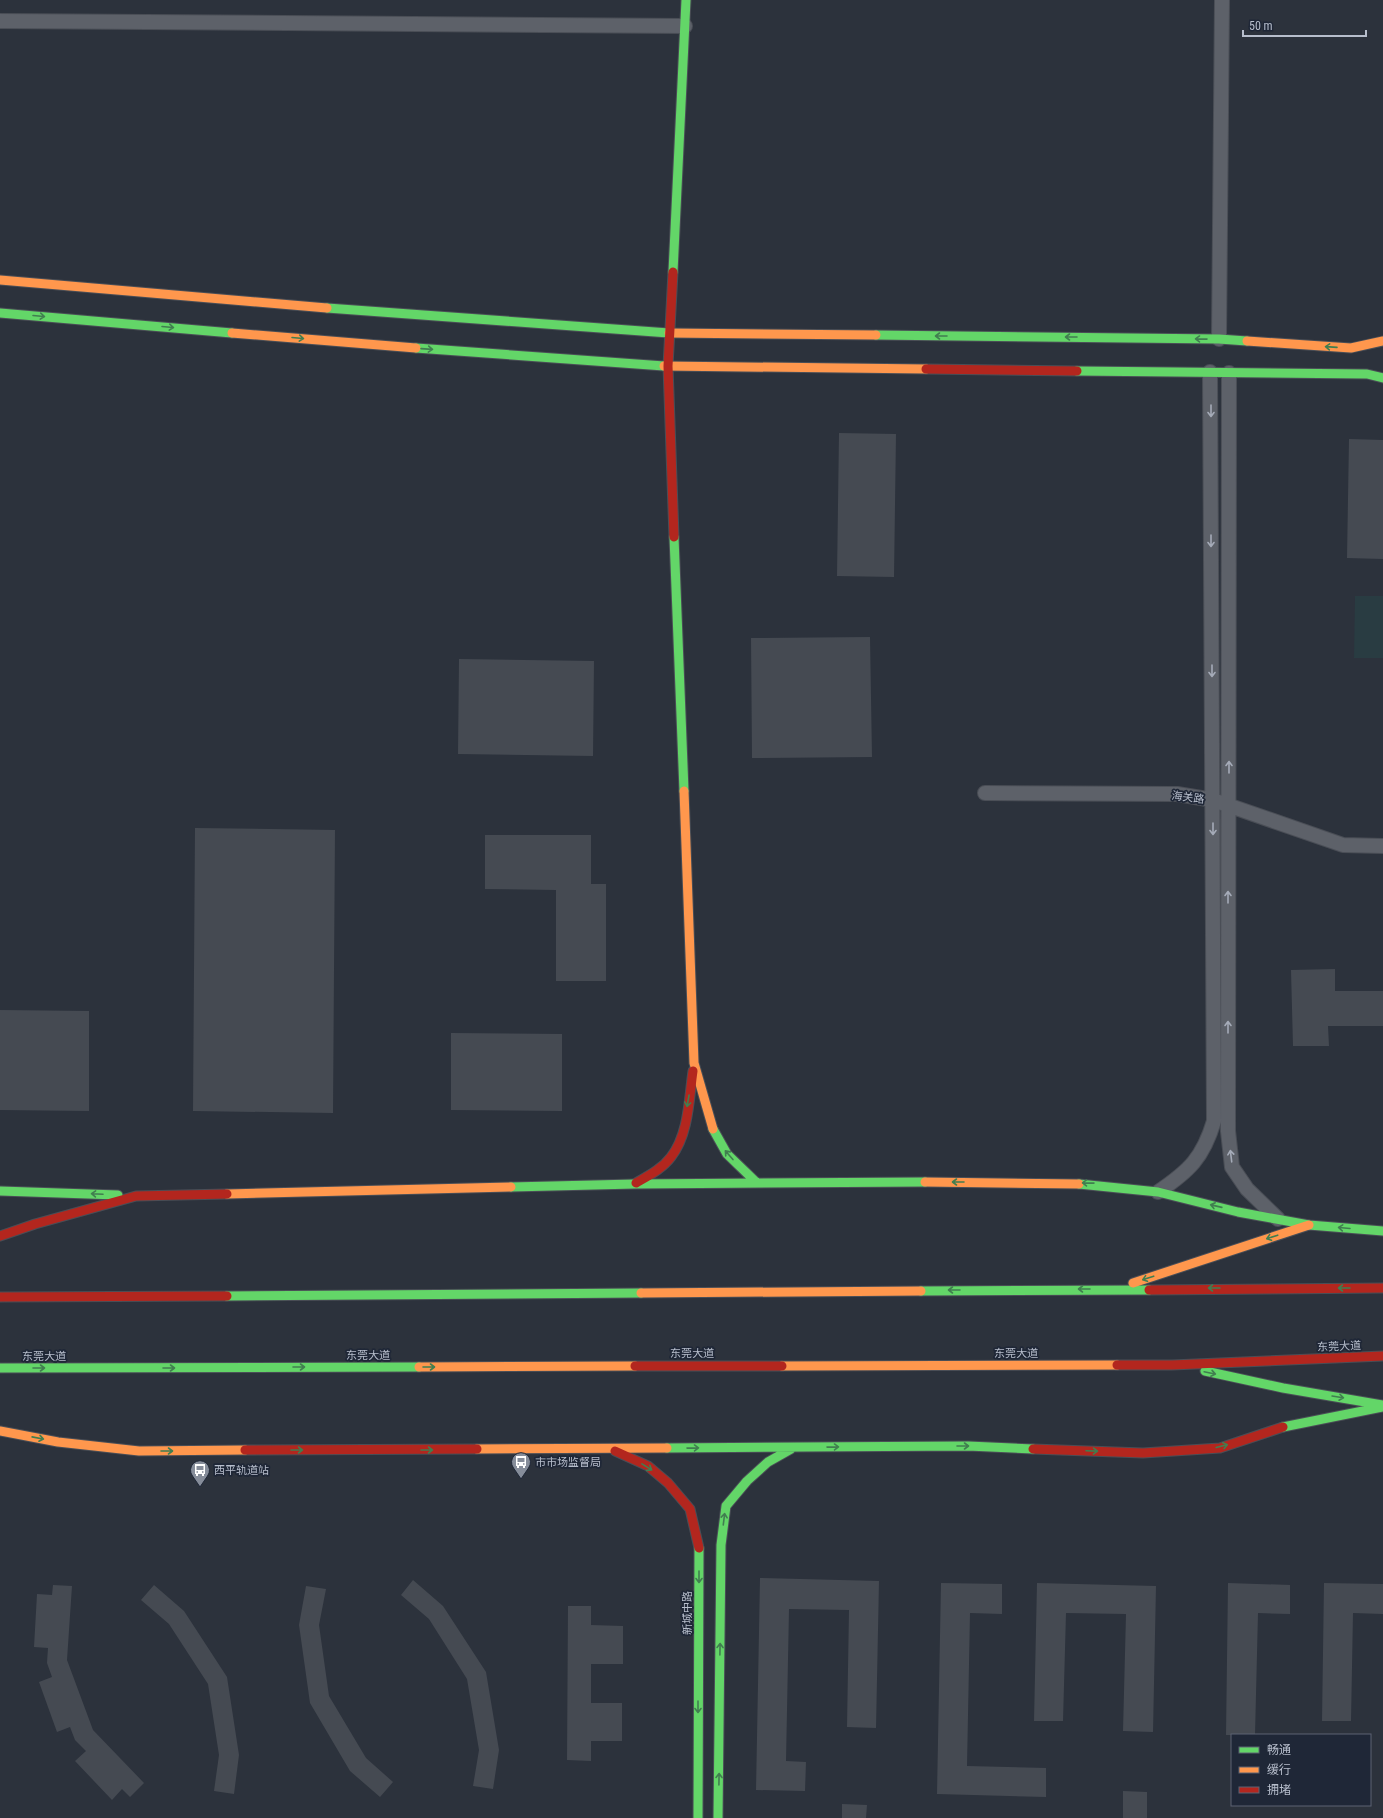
<svg xmlns="http://www.w3.org/2000/svg" width="1383" height="1818" font-family="'Roboto Condensed','Noto Sans SC',sans-serif">
<style>
.green{fill:#293c42}
.building{fill:#454a52}
.lines{fill:none;stroke-linecap:round;stroke-linejoin:round}
.street-casing{stroke:#4a4e56;stroke-width:16}
.fast-casing{stroke:#4a4e56;stroke-width:11}
.slow-casing{stroke:#4a4e56;stroke-width:11}
.jam-casing{stroke:#4a4e56;stroke-width:11}
.street{stroke:#5d6169;stroke-width:14}
.fast{stroke:#63d668;stroke-width:9}
.slow{stroke:#ff974d;stroke-width:9}
.jam{stroke:#b3261e;stroke-width:9}
.oneway{stroke:#417e50}
.oneway2{stroke:#a5abb8}
.labels{text-anchor:middle;stroke-width:3.5;stroke-linejoin:round;paint-order:stroke}
.street-label{font-size:11px;fill:#b7becc;stroke:#1f2737}
.poi-label{font-size:11px;fill:#b7becc;stroke:#1f2737;text-anchor:start}
</style>
<rect width="100%" height="100%" fill="#2c323c"/>
<path class="green" d="M1355,596H1383V658H1354Z"/>
<path class="building" d="M839,433L896,434L894,577L837,576Z
M1349,439L1383,440V559L1347,558Z
M870,637L872,757L752,758L751,638Z
M459,659L594,661L593,756L458,754Z
M195,828L335,830L333,1113L193,1111Z
M485,835H591V884H606V981H556V890L485,889Z
M1335,969V991H1383V1026H1328L1329,1046H1293L1291,970Z
M0,1010L89,1011V1111L0,1110Z
M451,1033L562,1034V1111L451,1110Z
M760,1578L879,1581L876,1728L847,1727L849,1610L789,1609L786,1761L806,1762L805,1791L756,1790Z
M413,1580L443,1606L486,1672L499,1750L493,1789L473,1786L479,1750L467,1679L429,1619L401,1595Z
M941,1583L1002,1584V1614L970,1613L967,1766L1046,1768V1797L937,1794Z
M1037,1583L1156,1586L1153,1732L1123,1731L1126,1614L1066,1613L1063,1721H1034Z
M1228,1583L1290,1585V1614L1258,1613L1255,1735H1226Z
M1324,1583L1383,1584V1614L1353,1613L1351,1721H1322Z
M53,1585L72,1586L67,1660L93,1730L144,1783L130,1797L122,1789L112,1800L75,1761L86,1751L75,1740L70,1727L57,1732L39,1682L52,1677L47,1663L48,1648L34,1647L37,1594L52,1595Z
M154,1585L184,1611L227,1677L239,1755L234,1794L214,1791L219,1755L208,1684L169,1624L141,1600Z
M306,1586L326,1589L319,1625L329,1696L366,1758L393,1782L380,1797L350,1771L310,1703L299,1625Z
M568,1606H591V1625L623,1626V1664H591V1703H622V1741H591V1761L567,1760Z
M1123,1791L1147,1792V1818H1123Z
M842,1804L867,1805L866,1818H842Z"/>
<g class="lines">
<defs>
<path id="street" d="M0,21L685,26
M1219,339L1222,0
M1229,373L1228,1131L1232,1167L1247,1189L1278,1219
M985,793L1177,794L1213,800L1343,845L1383,846
M1158,1192C1189,1171 1203,1158 1214,1121L1210,372"/>
<path id="fast" d="M673,272L686,0
M327,308L669,333
M0,313L232,333
M876,335L1219,339L1247,341
M416,348L664,366
M1077,371L1367,374L1383,378
M674,537L684,791
M713,1129L727,1154L757,1183
M1079,1184L1158,1192L1238,1212L1309,1225L1383,1231
M511,1187L635,1184L925,1182
M0,1191L118,1195
M921,1291L1149,1290
M227,1296L641,1293
M0,1368L419,1367
M1205,1371L1283,1388L1383,1405
M1283,1427L1383,1407
M667,1448L968,1446L1033,1449
M698,1818L699,1548
M718,1818L721,1545L726,1506L747,1481L768,1462L791,1449"/>
<path id="slow" d="M0,280L327,308
M232,333L416,348
M669,333L876,335
M1247,341L1351,348L1383,341
M664,366L926,369
M684,791L694,1063L713,1129
M925,1182L1079,1184
M227,1194L511,1187
M1133,1283L1309,1225
M641,1293L921,1291
M782,1366L1117,1365
M419,1367L635,1366
M0,1431L58,1442L139,1451L245,1450
M477,1449L667,1448"/>
<path id="jam" d="M673,272L668,366L674,537
M926,369L1077,371
M636,1183C648,1176 662,1169 671,1157C689,1134 689,1098 693,1071
M0,1236L35,1224L136,1196L227,1194
M1149,1290L1383,1288
M0,1297L227,1296
M1117,1365H1172L1383,1356
M635,1366H782
M1033,1449L1143,1453L1220,1448L1283,1427
M245,1450L477,1449
M615,1451L648,1466L668,1483L690,1509L699,1548"/>
</defs>
<use href="#street" class="street-casing"/>
<use href="#fast" class="fast-casing"/>
<use href="#slow" class="slow-casing"/>
<use href="#jam" class="jam-casing"/>
<use href="#street" class="street"/>
<use href="#fast" class="fast"/>
<use href="#slow" class="slow"/>
<use href="#jam" class="jam"/>
</g>
<defs><path id="oneway-shaft" d="M-6 0H5M1.5-3L5.5 0L1.5 3" fill="none" stroke-width="1.6" stroke-linecap="round" stroke-linejoin="round"/></defs>
<g class="oneway">
<use href="#oneway-shaft" transform="translate(39 316) rotate(5)"/>
<use href="#oneway-shaft" transform="translate(168 327) rotate(5)"/>
<use href="#oneway-shaft" transform="translate(941 336) rotate(-180)"/>
<use href="#oneway-shaft" transform="translate(1071 337) rotate(-180)"/>
<use href="#oneway-shaft" transform="translate(298 338) rotate(5)"/>
<use href="#oneway-shaft" transform="translate(1201 339) rotate(-179)"/>
<use href="#oneway-shaft" transform="translate(1331 347) rotate(-176)"/>
<use href="#oneway-shaft" transform="translate(427 349) rotate(4)"/>
<use href="#oneway-shaft" transform="translate(688 1101) rotate(100)"/>
<use href="#oneway-shaft" transform="translate(729 1155) rotate(-131)"/>
<use href="#oneway-shaft" transform="translate(958 1182) rotate(180)"/>
<use href="#oneway-shaft" transform="translate(1088 1183) rotate(-179)"/>
<use href="#oneway-shaft" transform="translate(97 1194) rotate(-177)"/>
<use href="#oneway-shaft" transform="translate(1216 1206) rotate(-167)"/>
<use href="#oneway-shaft" transform="translate(1344 1228) rotate(-175)"/>
<use href="#oneway-shaft" transform="translate(1272 1237) rotate(162)"/>
<use href="#oneway-shaft" transform="translate(1148 1278) rotate(162)"/>
<use href="#oneway-shaft" transform="translate(1214 1288) rotate(180)"/>
<use href="#oneway-shaft" transform="translate(1344 1288) rotate(180)"/>
<use href="#oneway-shaft" transform="translate(1084 1289) rotate(180)"/>
<use href="#oneway-shaft" transform="translate(954 1290) rotate(180)"/>
<use href="#oneway-shaft" transform="translate(299 1367)"/>
<use href="#oneway-shaft" transform="translate(429 1367)"/>
<use href="#oneway-shaft" transform="translate(39 1368)"/>
<use href="#oneway-shaft" transform="translate(169 1368)"/>
<use href="#oneway-shaft" transform="translate(1210 1373) rotate(12)"/>
<use href="#oneway-shaft" transform="translate(1338 1397) rotate(9)"/>
<use href="#oneway-shaft" transform="translate(38 1438) rotate(11)"/>
<use href="#oneway-shaft" transform="translate(963 1446)"/>
<use href="#oneway-shaft" transform="translate(1222 1446) rotate(-14)"/>
<use href="#oneway-shaft" transform="translate(833 1447) rotate(-1)"/>
<use href="#oneway-shaft" transform="translate(693 1448) rotate(-1)"/>
<use href="#oneway-shaft" transform="translate(297 1450)"/>
<use href="#oneway-shaft" transform="translate(427 1450)"/>
<use href="#oneway-shaft" transform="translate(167 1451)"/>
<use href="#oneway-shaft" transform="translate(1092 1451) rotate(2)"/>
<use href="#oneway-shaft" transform="translate(647 1467) rotate(32)"/>
<use href="#oneway-shaft" transform="translate(724 1519) rotate(-83)"/>
<use href="#oneway-shaft" transform="translate(699 1577) rotate(90)"/>
<use href="#oneway-shaft" transform="translate(720 1649) rotate(-89)"/>
<use href="#oneway-shaft" transform="translate(698 1707) rotate(90)"/>
<use href="#oneway-shaft" transform="translate(719 1779) rotate(-89)"/>
</g>
<g class="oneway2">
<use href="#oneway-shaft" transform="translate(1211 411) rotate(90)"/>
<use href="#oneway-shaft" transform="translate(1211 541) rotate(90)"/>
<use href="#oneway-shaft" transform="translate(1212 671) rotate(90)"/>
<use href="#oneway-shaft" transform="translate(1229 767) rotate(-90)"/>
<use href="#oneway-shaft" transform="translate(1213 829) rotate(90)"/>
<use href="#oneway-shaft" transform="translate(1228 897) rotate(-90)"/>
<use href="#oneway-shaft" transform="translate(1228 1027) rotate(-90)"/>
<use href="#oneway-shaft" transform="translate(1231 1156) rotate(-97)"/>
</g>
<defs>
<symbol id="bus-pin" viewBox="-11 -11 22 30"><path d="M0 17L-7.5 6A9.5 9.5 0 1 1 7.5 6Z" fill="#868d9a" stroke="#1f2737"/><path d="M-5-6H5V4H4V6H2V4H-2V6H-4V4H-5ZM-3.5-4V0h7V-4ZM-3.5 1.2v1.5H-2V1.2ZM2 1.2v1.5H3.5V1.2Z" fill="#fff"/></symbol>
</defs>
<g fill-rule="evenodd">
<use href="#bus-pin" x="510" y="1451" width="22" height="30"/>
<use href="#bus-pin" x="189" y="1459" width="22" height="30"/>
</g>
<g class="labels">
<g class="street-label">
<text transform="translate(1188 797) rotate(7)" y="4">海关路</text>
<text transform="translate(1339 1346) rotate(-2)" y="4">东莞大道</text>
<text x="692" y="1357">东莞大道</text>
<text x="1016" y="1357">东莞大道</text>
<text x="368" y="1359">东莞大道</text>
<text x="44" y="1360">东莞大道</text>
<text transform="translate(687 1613) rotate(-90)" y="4">新城中路</text>
</g>
<g class="poi-label">
<text x="535" y="1466">市市场监督局</text>
<text x="214" y="1474">西平轨道站</text>
</g>
</g>
<rect x="1231" y="1734" width="140" height="72" fill="#1f2737" stroke="#5c6373"/>
<rect x="1239" y="1747" width="20" height="6" fill="#63d668" stroke="#5c6373"/>
<text x="1267" y="1754" font-size="12" fill="#b7becc">畅通</text>
<rect x="1239" y="1767" width="20" height="6" fill="#ff974d" stroke="#5c6373"/>
<text x="1267" y="1774" font-size="12" fill="#b7becc">缓行</text>
<rect x="1239" y="1787" width="20" height="6" fill="#b3261e" stroke="#5c6373"/>
<text x="1267" y="1794" font-size="12" fill="#b7becc">拥堵</text>
<path d="M1243 30v6h123v-6" fill="none" stroke="#b7becc" stroke-width="2"/>
<text x="1249" y="30" font-size="12" fill="#b7becc" stroke="#1f2737" stroke-width="3" paint-order="stroke">50 m</text>
</svg>
